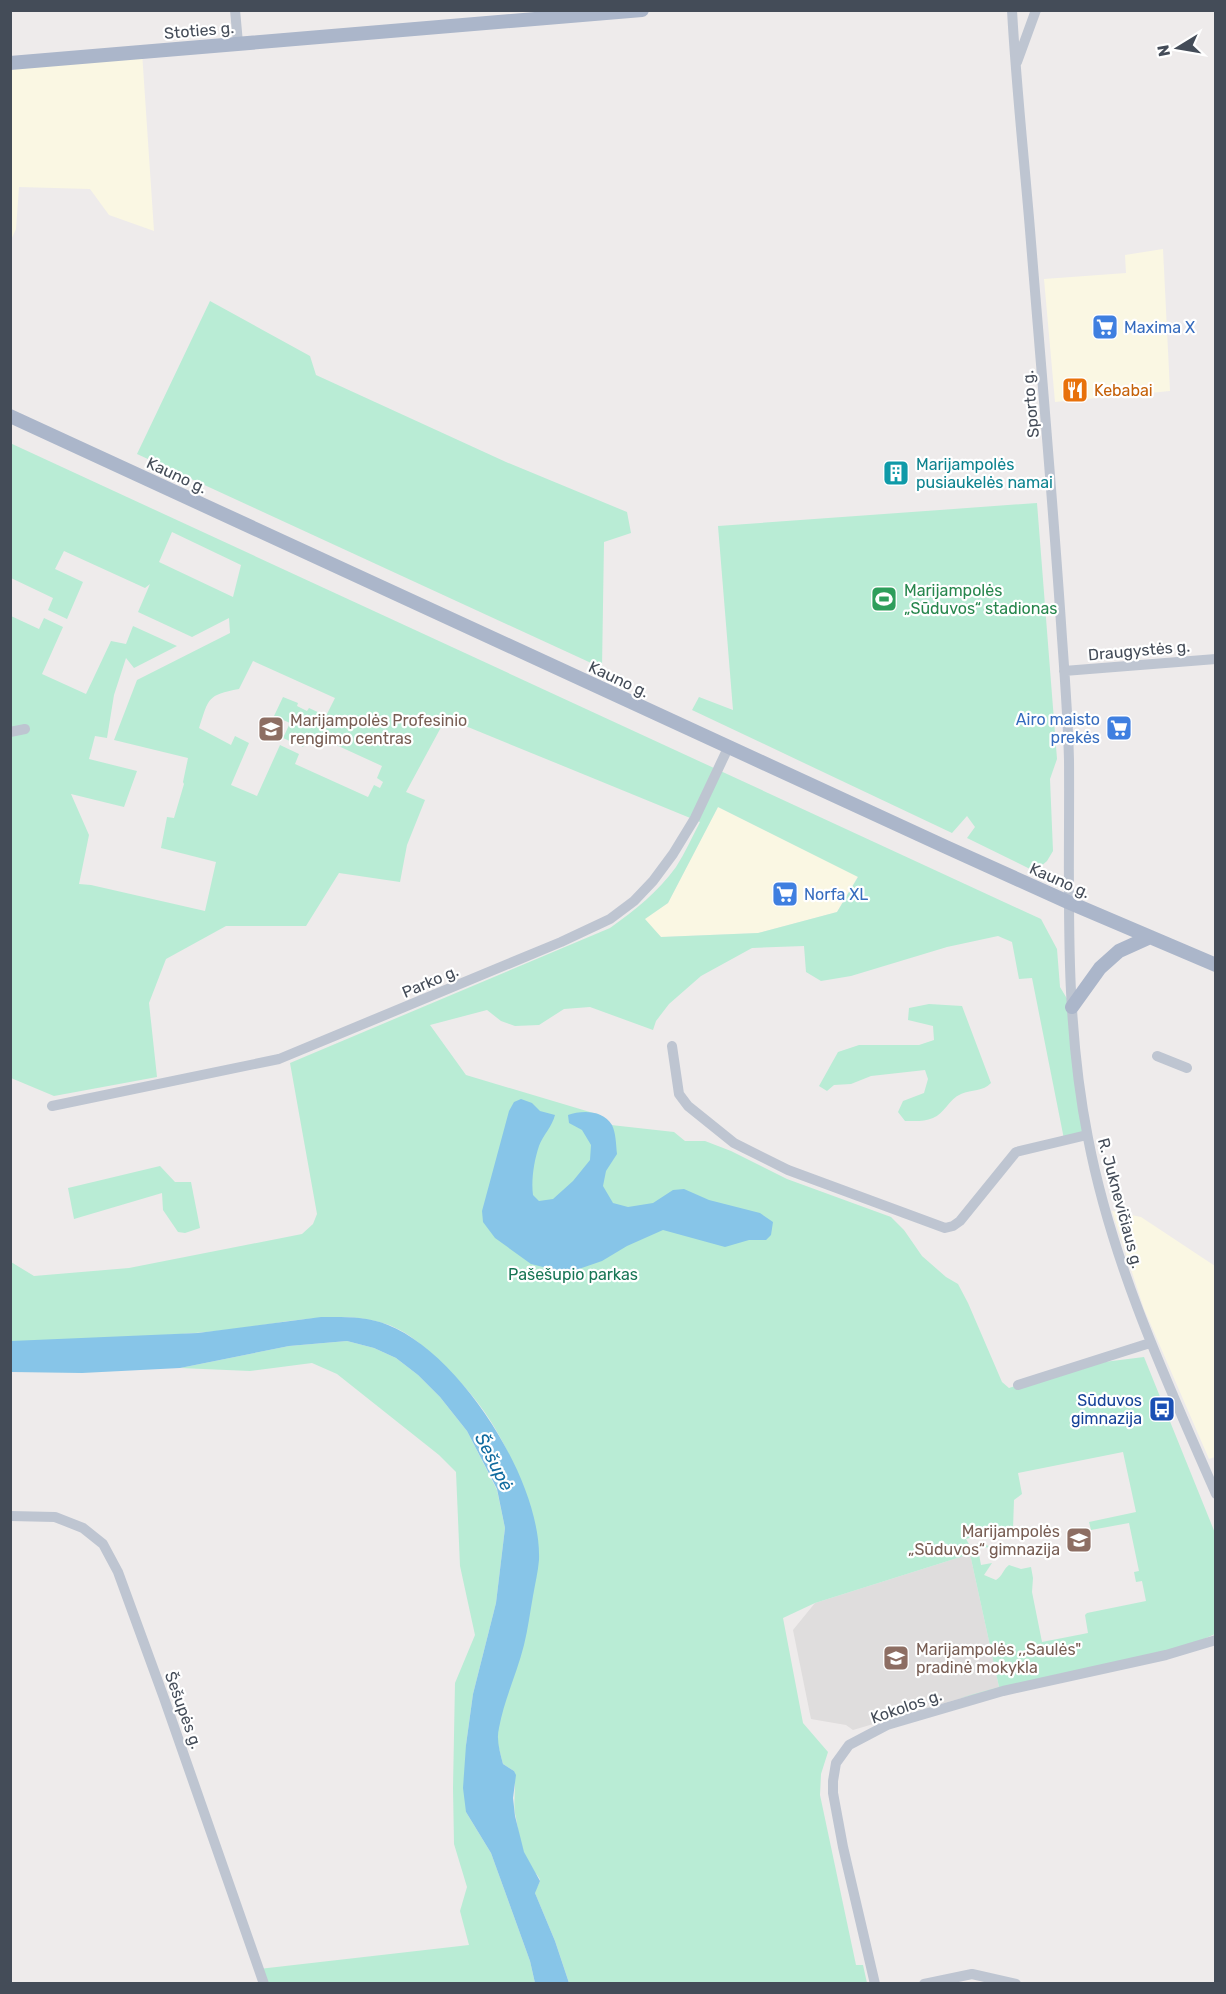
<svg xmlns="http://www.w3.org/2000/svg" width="1226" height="1994" font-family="Rubik,sans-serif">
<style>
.commercial{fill:#faf7e3}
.education{fill:#dfdddd}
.green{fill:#b9ecd5;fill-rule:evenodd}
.water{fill:#87c5e8}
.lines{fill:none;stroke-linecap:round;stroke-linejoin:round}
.minor{stroke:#bec5d1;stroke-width:10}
.major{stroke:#abb6ca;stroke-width:14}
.labels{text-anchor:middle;stroke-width:4.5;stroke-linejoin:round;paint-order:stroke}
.street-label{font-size:16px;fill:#444c58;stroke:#fff}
.shop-label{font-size:16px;fill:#366cbe;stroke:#fff;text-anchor:start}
.food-label{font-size:16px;fill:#c56008;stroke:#fff;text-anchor:start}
.culture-label{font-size:16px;fill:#0d838f;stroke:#fff;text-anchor:start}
.leisure-label{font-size:16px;fill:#27864d;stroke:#fff;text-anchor:start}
.education-label{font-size:16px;fill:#785e54;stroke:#fff;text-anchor:start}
.park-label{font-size:16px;fill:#187655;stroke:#fff}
.transit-label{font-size:16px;fill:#164399;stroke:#fff;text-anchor:end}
.water-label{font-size:18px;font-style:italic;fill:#106b9f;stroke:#fff}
</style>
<rect width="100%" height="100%" fill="#eeebeb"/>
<path class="commercial" d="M142,52L154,231L109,215L90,189L19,187L16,229L11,240V66Z
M1163,249L1170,391L1055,402L1044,279L1126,273L1125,255Z
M718,807L858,876L837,912L758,933L661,937L644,919L668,903Z
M1112,1211L1141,1217L1215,1266V1457L1209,1459L1144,1309Z"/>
<path class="education" d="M970,1554L999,1687L853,1730L846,1725L811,1719L793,1630L815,1603Z"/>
<path class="green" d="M210,301L310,356L316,375L506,462L627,512L631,533L604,542L602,668L137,454Z
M10,443L1041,919L1057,949L1060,987L1072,1007L1087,1135L1064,1139L1032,978L1019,979L1012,942L998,936L947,947L851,976L821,981L806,972L804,946L752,948L701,976L669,1004L656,1021L653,1030L590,1007L564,1009L539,1025L515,1026L501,1021L487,1010L430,1025L466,1075L600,1115L611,1125L674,1132L685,1141H705L731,1151L787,1179L891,1217L904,1230L922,1256L946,1277L958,1284L968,1303L1002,1382L1009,1388L1080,1365L1144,1357L1215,1533V1634L1173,1653L960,1698L999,1687L970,1554L815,1603L783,1618L803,1723L828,1752L821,1774L820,1795L856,1965H863L867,1983H569L555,1941L535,1893C535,1889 540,1883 540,1880C539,1876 534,1872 531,1868C522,1854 519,1835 516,1818C512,1802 517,1787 514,1771L503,1764L498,1745V1729L537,1535C522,1475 497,1416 451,1373C431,1354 413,1333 386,1324C340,1309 289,1322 242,1328C188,1335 133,1337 79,1339C56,1340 32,1344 11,1341V1262L34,1276L129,1268L302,1234L313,1224L317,1214L290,1063L610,928C635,910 658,892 676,867C685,853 692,837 700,822L446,718L406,792L425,800L407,845L400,882L339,873L306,926H226L166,959L149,1003L157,1077L54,1096L11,1078V616L39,629L44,618L63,627L42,674L86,694L111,641L126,644L133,626L177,646L134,668L126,658L114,695L107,738L95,736L89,759L137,771L124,807L71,794L89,835L79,884L91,885L205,911L216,862L161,848L167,817L174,818L184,784L183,782L188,758L114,740L137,680L230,633L229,618L192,637L138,612L150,584L145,588L64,551L55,569L83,582L67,619L48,610L53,598L11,578ZM172,532L241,565L233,597L159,562ZM253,661L335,698L326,716L309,708L307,711L297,706L298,703L283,697L274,716L290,723L283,738L303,747L310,733L382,766L377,778L383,782L380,788L374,785L368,797L295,764L299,754L280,745L257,796L231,785L249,743L235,736L231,745L199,728C209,698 207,695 239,689ZM718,807L858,877L837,912L758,933L661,937L645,919L668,903ZM1123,1452L1136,1512L1089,1522L1091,1530L1129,1523L1139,1571L1134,1572L1136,1582L1142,1581L1146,1601L1087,1613L1085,1615L1088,1633L1042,1642L1032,1592L1033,1578L1031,1567L1021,1569L1009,1565C1003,1569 1003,1576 996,1580L984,1575L992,1563L981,1565L978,1549L989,1547L984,1542L970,1546L966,1539L977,1536L983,1527L998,1538L1013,1529L1014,1500L1022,1494L1018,1473Z
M1037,503L1057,759L1050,779L1053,851L1047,861L1040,867L1030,869L967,838L975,827L967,816L952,833L692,710L699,697L733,710L718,526Z
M929,1004L962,1006L991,1083C983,1092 972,1089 961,1094C949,1099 944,1114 933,1118C924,1122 915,1121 905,1121L898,1112L903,1101L924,1093L928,1079L925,1070L871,1076L851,1084L834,1085L827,1091L819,1086L838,1052L859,1045H919L934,1040L933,1026L908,1020L909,1008Z
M160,1166L175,1182H191L200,1228L185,1233L178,1232L163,1210L162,1193L74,1219L68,1188Z
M347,1341L374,1348L396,1358L418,1375L440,1397L467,1431L497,1490L505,1528L496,1603L473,1694L466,1745V1812L491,1853L530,1961L535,1983H264L259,1969L469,1945L460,1911L467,1887L454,1844L453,1788L455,1683L475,1635L460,1566L456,1472L439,1455L337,1374L312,1363L250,1371L180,1368L289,1346Z"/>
<path class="water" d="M521,1099L532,1103L540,1111L555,1115C552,1127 543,1135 539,1146C534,1161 531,1180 533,1195L539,1201L553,1199L573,1181L590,1160L591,1145L582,1130L569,1123L568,1115C582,1110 603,1110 612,1125C616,1133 616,1145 617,1154L606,1171L603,1186L613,1203L628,1207L653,1203L673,1190L684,1189L709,1200L760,1213L773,1222L771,1235L766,1240H749L725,1247L663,1230L627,1246L602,1261L573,1271L555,1270L531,1264L495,1238L483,1222L482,1211L509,1111L514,1102Z
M321,1317C344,1317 367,1316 388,1325C461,1354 542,1482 539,1560C538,1572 535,1584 533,1596C530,1612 528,1629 524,1645C517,1673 504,1700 499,1728C496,1740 500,1752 503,1764L514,1771L516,1775L513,1798L515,1816L524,1852L540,1881L535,1893L555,1941L569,1983H535L530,1961L491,1853L466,1812L463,1788L466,1745L473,1694L496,1603L505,1528L497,1489L467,1431L440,1397L418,1375L396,1358L374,1348L347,1341L289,1346L180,1368L82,1373L11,1372V1341L198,1333Z"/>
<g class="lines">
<path class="minor" d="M235,10L238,43
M1012,10C1016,84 1024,157 1030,230C1041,366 1053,502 1062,638C1065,679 1068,719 1069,760C1070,886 1063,1013 1088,1138C1112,1263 1165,1378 1216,1494
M1017,62L1036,10
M1064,671L1216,659
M10,732L25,729
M672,1046L679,1094L688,1106L734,1143L788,1170L945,1228L953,1226L960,1221L1016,1152L1087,1135
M1157,1056L1187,1068
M52,1106L279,1059L561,942L610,919L634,901L653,881L673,854L695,818L728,748
M1018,1385L1150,1343
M10,1516L55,1517L83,1528L103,1544L118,1572L164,1698L264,1984
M875,1984L843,1847L833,1793V1781L836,1763L849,1745L887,1725L1003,1691L1166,1655L1216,1640
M924,1984L972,1974L1016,1984"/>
<path class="major" d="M10,63L642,10
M10,416L946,847L1068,902L1216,965
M1072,1007L1100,968L1119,951L1150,937"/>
</g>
<defs>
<symbol id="supermarket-square" viewBox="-11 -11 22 22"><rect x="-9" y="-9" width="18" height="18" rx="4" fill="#3f7fe0" stroke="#fff"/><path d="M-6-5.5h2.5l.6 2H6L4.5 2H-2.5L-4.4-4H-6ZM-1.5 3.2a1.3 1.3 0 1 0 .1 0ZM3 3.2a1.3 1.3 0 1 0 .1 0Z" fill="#fff"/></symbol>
<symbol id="restaurant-square" viewBox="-11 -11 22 22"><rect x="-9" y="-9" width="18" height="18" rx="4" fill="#e8710a" stroke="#fff"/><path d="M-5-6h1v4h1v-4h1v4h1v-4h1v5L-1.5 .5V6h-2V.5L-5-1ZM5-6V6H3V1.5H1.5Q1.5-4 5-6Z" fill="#fff"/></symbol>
<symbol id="building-square" viewBox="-11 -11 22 22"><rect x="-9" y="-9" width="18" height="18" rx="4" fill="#0f9aa8" stroke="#fff"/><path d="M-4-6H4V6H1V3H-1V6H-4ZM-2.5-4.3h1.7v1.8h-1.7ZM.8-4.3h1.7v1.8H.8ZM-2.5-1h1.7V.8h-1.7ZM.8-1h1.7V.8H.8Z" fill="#fff"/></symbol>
<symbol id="stadium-square" viewBox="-11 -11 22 22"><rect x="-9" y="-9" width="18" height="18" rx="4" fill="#2e9e5b" stroke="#fff"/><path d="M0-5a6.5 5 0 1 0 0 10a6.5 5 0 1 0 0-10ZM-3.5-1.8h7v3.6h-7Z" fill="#fff"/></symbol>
<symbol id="university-square" viewBox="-11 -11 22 22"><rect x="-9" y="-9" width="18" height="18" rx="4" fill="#8d6e63" stroke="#fff"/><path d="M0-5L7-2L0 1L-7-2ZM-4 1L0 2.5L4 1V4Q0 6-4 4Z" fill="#fff"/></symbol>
<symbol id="bus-square" viewBox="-11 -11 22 22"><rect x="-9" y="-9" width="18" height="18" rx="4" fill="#1a4fb4" stroke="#fff"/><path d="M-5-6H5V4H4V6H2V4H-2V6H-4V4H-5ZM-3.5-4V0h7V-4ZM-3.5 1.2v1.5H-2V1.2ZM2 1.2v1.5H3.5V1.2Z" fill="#fff"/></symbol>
<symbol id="school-square" viewBox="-11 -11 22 22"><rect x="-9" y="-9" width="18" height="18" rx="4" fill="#8d6e63" stroke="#fff"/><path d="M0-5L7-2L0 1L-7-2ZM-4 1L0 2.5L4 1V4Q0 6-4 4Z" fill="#fff"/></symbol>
</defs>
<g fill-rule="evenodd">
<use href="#supermarket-square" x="1090" y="312" width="30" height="30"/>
<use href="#restaurant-square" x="1060" y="375" width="30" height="30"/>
<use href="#building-square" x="881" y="458" width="30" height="30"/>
<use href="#stadium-square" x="869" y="584" width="30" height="30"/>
<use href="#supermarket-square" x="1104" y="713" width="30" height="30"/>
<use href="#university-square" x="256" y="714" width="30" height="30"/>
<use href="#supermarket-square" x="770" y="879" width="30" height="30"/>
<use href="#bus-square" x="1147" y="1394" width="30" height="30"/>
<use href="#school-square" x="1064" y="1525" width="30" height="30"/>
<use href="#school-square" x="881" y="1643" width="30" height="30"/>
</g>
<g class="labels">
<g class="street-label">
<text transform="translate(199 30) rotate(-5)" y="6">Stoties g.</text>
<text transform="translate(1030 404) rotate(-95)" y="6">Sporto g.</text>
<text transform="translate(177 475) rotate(25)" y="6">Kauno g.</text>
<text transform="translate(1139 650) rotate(-5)" y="6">Draugystės g.</text>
<text transform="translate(619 679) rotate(25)" y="6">Kauno g.</text>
<text transform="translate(1060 880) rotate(24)" y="6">Kauno g.</text>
<text transform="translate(430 981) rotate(-23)" y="6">Parko g.</text>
<text transform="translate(1121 1203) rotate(75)" y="6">R. Juknevičiaus g.</text>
<text transform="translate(906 1706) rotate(-19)" y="6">Kokolos g.</text>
<text transform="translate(184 1710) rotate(70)" y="6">Šešupės g.</text>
</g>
<g class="shop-label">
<text x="1124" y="333">Maxima X</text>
<text x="1100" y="725" text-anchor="end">Airo maisto<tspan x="1100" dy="18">prekės</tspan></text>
<text x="804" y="900">Norfa XL</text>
</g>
<g class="food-label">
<text x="1094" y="396">Kebabai</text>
</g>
<g class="culture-label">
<text x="916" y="470">Marijampolės<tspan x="916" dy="18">pusiaukelės namai</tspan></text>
</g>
<g class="leisure-label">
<text x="904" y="596">Marijampolės<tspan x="904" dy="18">„Sūduvos“ stadionas</tspan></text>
</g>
<g class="education-label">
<text x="290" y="726">Marijampolės Profesinio<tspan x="290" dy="18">rengimo centras</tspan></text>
<text x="1060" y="1537" text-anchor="end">Marijampolės<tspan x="1060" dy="18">„Sūduvos“ gimnazija</tspan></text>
<text x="916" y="1655">Marijampolės ,,Saulės"<tspan x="916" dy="18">pradinė mokykla</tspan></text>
</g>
<g class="park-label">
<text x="573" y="1280">Pašešupio parkas</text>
</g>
<g class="transit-label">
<text x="1142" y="1406">Sūduvos<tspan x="1142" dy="18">gimnazija</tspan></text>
</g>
<g class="water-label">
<text transform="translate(494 1462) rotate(63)" y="6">Šešupė</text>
</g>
</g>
<rect width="1226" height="1994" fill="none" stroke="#444c58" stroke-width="24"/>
<g transform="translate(1178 48) rotate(259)" stroke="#ffffff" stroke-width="4.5" paint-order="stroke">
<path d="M0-4.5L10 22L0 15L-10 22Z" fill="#444c58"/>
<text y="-9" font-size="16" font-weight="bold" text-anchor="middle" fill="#444c58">N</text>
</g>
</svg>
